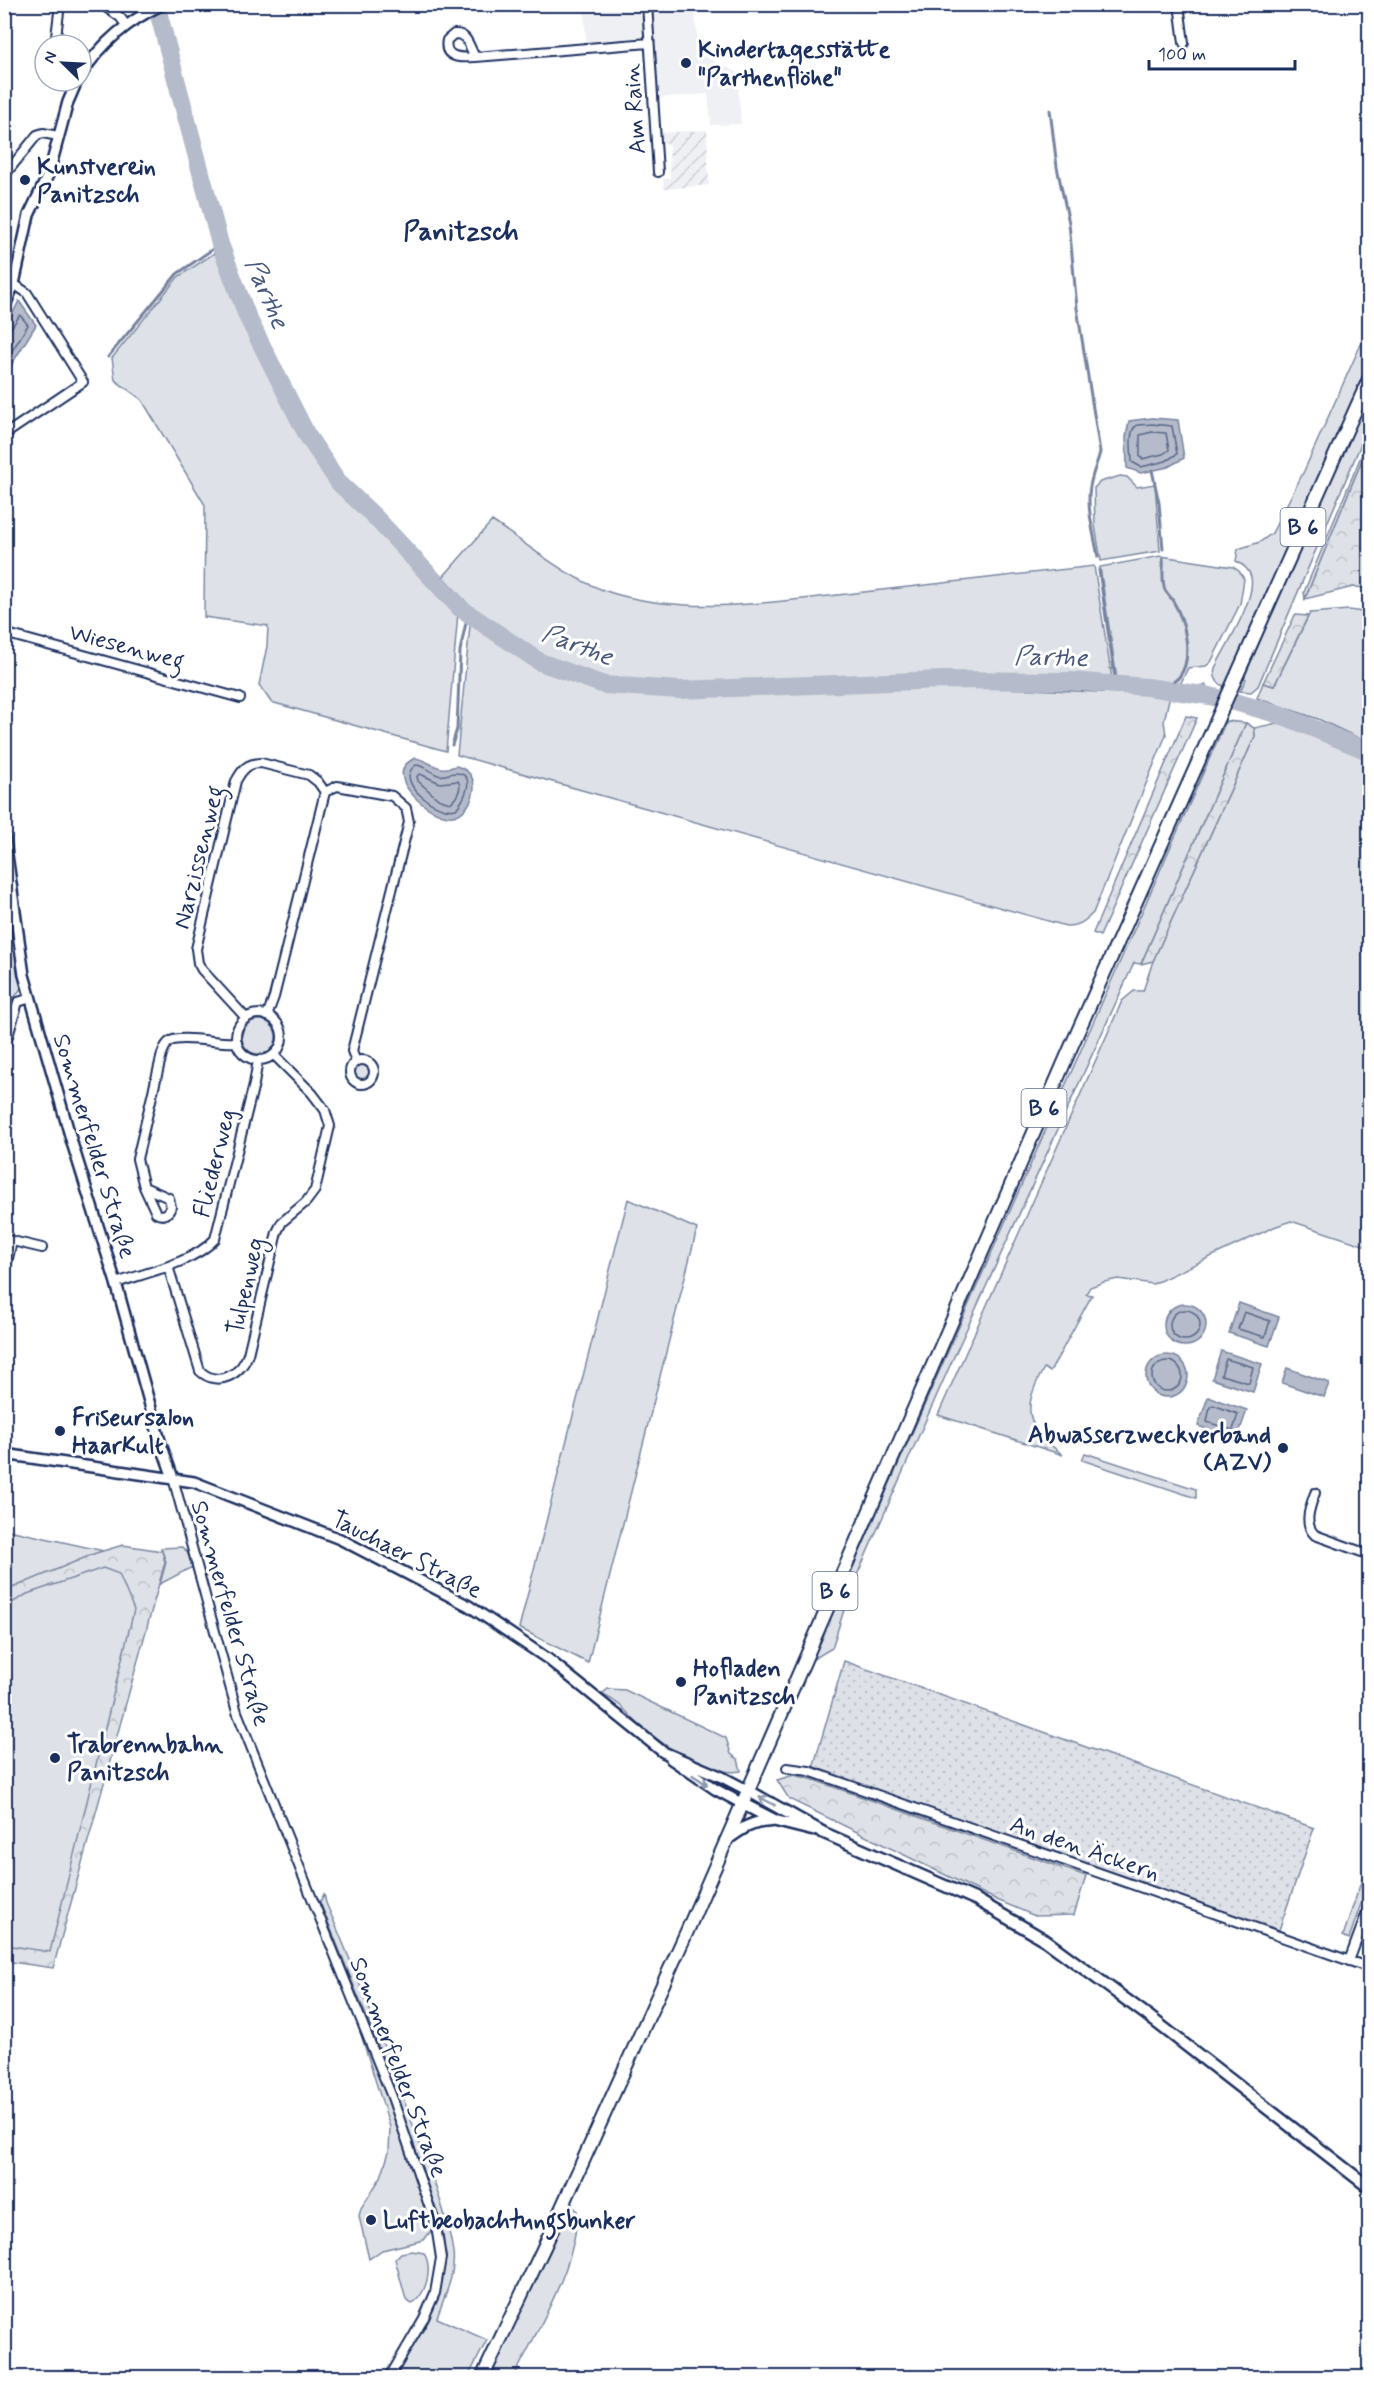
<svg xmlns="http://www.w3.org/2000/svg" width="1374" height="2382" font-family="Mynerve,sans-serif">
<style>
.built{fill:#eff0f4}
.industrial{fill:url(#industrial-furrows)}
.green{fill:#dee1e7;stroke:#7c88a2;stroke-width:1.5}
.forest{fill:url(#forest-crowns);stroke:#7c88a2;stroke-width:1.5}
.park{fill:url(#park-dots);stroke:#7c88a2;stroke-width:1.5}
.water{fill:#b5bbca;stroke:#77839f;stroke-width:1.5}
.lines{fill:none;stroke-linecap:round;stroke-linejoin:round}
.shore{stroke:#596789;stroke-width:1.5}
.stream{stroke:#77839f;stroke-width:3}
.river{stroke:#b5bbca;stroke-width:18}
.minor-casing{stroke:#1b2f5e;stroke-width:12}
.tertiary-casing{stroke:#1b2f5e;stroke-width:14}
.secondary-casing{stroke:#1b2f5e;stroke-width:15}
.primary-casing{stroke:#1b2f5e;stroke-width:16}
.minor{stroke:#fff;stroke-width:8}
.tertiary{stroke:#fff;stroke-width:9}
.secondary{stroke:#fff;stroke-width:10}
.primary{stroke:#fff;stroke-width:12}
.oneway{stroke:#8d97ae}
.poi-dot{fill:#1b2f5e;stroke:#fff;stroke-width:2}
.labels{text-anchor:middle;stroke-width:6;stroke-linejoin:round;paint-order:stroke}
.shield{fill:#fff;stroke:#5f6d8e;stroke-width:1.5}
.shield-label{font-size:22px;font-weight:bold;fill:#1b2f5e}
.poi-label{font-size:24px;font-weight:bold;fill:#1b2f5e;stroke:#fff;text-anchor:start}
.street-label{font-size:24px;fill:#1b2f5e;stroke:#fff}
.water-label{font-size:26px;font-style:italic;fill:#49597e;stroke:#fff}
.quarter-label{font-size:27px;font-weight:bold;fill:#1b2f5e;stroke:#fff}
</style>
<defs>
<pattern id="industrial-furrows" width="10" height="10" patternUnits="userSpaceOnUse" patternTransform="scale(1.5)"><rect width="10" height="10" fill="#eff0f4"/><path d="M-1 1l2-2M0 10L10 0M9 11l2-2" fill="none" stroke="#ccced4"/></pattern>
<pattern id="forest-crowns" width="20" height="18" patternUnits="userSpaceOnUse" patternTransform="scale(1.5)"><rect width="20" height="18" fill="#dee1e7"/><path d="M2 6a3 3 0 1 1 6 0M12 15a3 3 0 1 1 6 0" fill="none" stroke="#bec1c9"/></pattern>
<pattern id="park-dots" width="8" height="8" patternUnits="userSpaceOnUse" patternTransform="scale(1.5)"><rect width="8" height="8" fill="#dee1e7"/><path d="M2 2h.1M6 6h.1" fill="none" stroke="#bec1c9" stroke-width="1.8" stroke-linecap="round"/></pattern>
</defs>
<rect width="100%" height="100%" fill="#fff"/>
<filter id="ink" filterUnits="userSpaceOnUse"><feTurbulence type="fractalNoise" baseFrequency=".0167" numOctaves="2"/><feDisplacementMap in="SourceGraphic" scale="12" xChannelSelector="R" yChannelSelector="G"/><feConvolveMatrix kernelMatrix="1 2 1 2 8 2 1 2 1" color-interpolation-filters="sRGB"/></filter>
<g filter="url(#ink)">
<path class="built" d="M584,5H694L699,54L737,72L741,124L711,125L708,94L657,98L653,36L586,42Z"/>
<path class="industrial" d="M707,130L709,185L664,189L663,179L670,178L669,144L661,143L660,133Z"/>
<path class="green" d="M219,250L248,331L300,432L336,487L458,613L446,751L271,702L259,685L267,646L268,626L204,617L205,505L142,400L115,380L112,358L178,277Z
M1369,326V362L1225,687C1216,683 1213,677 1215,668C1225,647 1256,600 1251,577C1249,569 1243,565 1236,561L1238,549L1260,542L1272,533L1304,471Z
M1369,391V425L1258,686L1251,692L1240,691L1246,679L1244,678Z
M1369,437V443L1305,599L1304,592Z
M1120,476L1127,477L1137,487L1155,484L1160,551L1101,561L1095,526L1094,488L1100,482Z
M492,521C530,546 567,579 612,593C693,617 781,601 864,592C941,583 1017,575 1094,566L1112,679L1056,676L659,684L606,681L538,654L494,627L467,603L443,577Z
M1161,556L1233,567L1239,571L1244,579L1240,604L1211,662L1206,666L1188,668L1180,685L1117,679L1100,567Z
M1349,610L1369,613V743L1318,719L1257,698L1263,683L1274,686L1310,613Z
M470,625L477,627L496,641L532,661L563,676L612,692L673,695L928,685L1170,695L1164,721L1166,735L1093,913C1084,922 1079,926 1066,926L457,755Z
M1226,721L1246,723L1141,964L1134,963L952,1361L850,1591L832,1648L812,1660Z
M1283,722L1342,744L1369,757V1247L1291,1221L1274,1227L1153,1284L1118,1279L1104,1282L1090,1287L1086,1294L1092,1295L1050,1372L1044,1368C1021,1410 1025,1425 1063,1455L938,1415L1122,1001L1134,991H1143L1153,961L1255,736L1254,728Z
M242 1037a17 17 0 1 1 34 0a17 17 0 1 1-34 0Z
M350 1071a12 12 0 1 1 24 0a12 12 0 1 1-24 0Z
M628,1199L697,1229L588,1663L519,1628Z
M1085,1453L1196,1489V1498L1082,1460Z
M4,1529L154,1562L54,1961L5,1953Z
M182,1547L187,1552L197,1576L223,1665L372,2054L433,2228L424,2240L382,2250L369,2259L359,2216L361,2208L381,2177L389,2152L390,2127L352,2006L233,1706L192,1567L160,1584L166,1562L161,1548Z
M608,1689L625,1690L726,1738L731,1754L738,1759L741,1771C709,1777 663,1745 640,1726C628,1714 621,1703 605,1696L603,1693Z
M1369,1858V1880L1349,1939L1343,1936Z
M324,1894L326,1903C358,1976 386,2050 413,2125C427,2164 447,2211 453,2252C456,2274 444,2297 437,2318L487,2340L468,2377H395C427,2321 454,2291 441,2223L382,2055L320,1902Z
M570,2204L577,2210C578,2264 538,2328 514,2377L486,2378Z
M412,2251L424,2253C433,2269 427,2293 412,2304L406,2300L395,2259L401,2253Z"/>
<path class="forest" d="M1369,443V481L1366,506L1369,527V588L1353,587L1305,599Z
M1295,615L1308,616L1274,686L1263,683Z
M1186,716L1197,718L1100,936L1093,933Z
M1246,723L1254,728L1255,736L1153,961L1141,964Z
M4,874L22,987L12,1001L5,1031Z
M123,1545L162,1551L165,1562L53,1968L5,1961V1945L50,1952L134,1610L119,1574L103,1568L27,1594L5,1607V1591L96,1553Z
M794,1775L811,1779L1086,1876L1074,1915L1035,1916L997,1900L789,1799L777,1780Z"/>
<path class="park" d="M844,1661L1314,1828L1279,1930L813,1768Z"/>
<path class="water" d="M19,301L36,325L5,375V328Z
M1152,418L1178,420L1184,458L1168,467L1141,473L1127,468L1126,437L1129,421Z
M416,758C433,762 437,773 456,766C488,774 471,814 453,816C429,819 378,772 416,758Z
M1239,1303L1279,1317L1269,1346L1229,1333Z
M1164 1325a21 21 0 1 1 42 0a21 21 0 1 1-42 0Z
M1221,1351L1262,1364L1253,1392L1212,1379Z
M1146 1376a21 21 0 1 1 42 0a21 21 0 1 1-42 0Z
M1287,1368L1329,1383L1324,1397L1282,1383Z
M1208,1397L1247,1410L1237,1439L1198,1426Z"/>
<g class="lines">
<path class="shore" d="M4,329L11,328L20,315L28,325L4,364
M1152,424L1172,426L1177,454L1166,461L1141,467L1132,462C1132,454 1128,431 1136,426C1139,424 1148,425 1152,424Z
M1152,432L1166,433L1169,450L1163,454L1142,459L1140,456V435Z
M416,765C425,766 430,772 438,775C446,777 451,772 457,773C478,775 463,801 456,809C438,815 392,781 416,765Z
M420,774L440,783L458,781C463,788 456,799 450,803L438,799L418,781L417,776Z
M1170 1325a15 15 0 1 1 30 0a15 15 0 1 1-30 0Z
M1244,1312L1270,1321L1265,1337L1238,1329Z
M1226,1359L1253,1367L1249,1383L1221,1375Z
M1152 1376a15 15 0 1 1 30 0a15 15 0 1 1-30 0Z
M1213,1405L1238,1414L1233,1430L1207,1422L1210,1407Z"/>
<path class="stream" d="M1050,110L1057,167L1069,223L1077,308L1100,452C1098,461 1094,469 1092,478C1084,503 1094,533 1098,557
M108,357L177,274L220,244
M1152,470L1159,503L1163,549
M1099,570L1116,685
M1159,689C1166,686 1174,683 1179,677C1194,658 1185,621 1173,601C1171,597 1167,594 1165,590C1161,580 1164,568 1163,558
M1189,693L1206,686
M452,745L457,729L460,651L468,613"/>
<path class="river" d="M156,4L220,244L248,318L307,435L339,483L373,515L460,608L540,662L604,685L679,690L943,680L1070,681L1147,687L1210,696L1242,704L1286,717L1370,752"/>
<defs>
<path id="minor" d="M101,4L120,17L126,25
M647,4L658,172
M1179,4L1184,43
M454,34C468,33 469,47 475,57C462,58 443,59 447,40Z
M55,45L60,4
M475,57L649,43
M4,176L37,135L43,133L58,136
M4,435L83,382L27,293L14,284
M4,633L240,698
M325,792L337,786L392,796L406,808L409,822L352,1051L356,1062
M236 1037a23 23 0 1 1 46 0a23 23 0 1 1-46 0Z
M267,1016L274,997L325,792
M246,1018L202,970L198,963L196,949L236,781C242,770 247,763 261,763L309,775L318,782L325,792
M4,1050L18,1002L31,998
M350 1072a12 12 0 1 1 24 0a12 12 0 1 1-24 0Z
M144,1187L137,1159L162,1054C164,1050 165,1045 169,1042C179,1034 221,1044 237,1042
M144,1187L169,1198L171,1207C169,1214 162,1217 156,1213Z
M4,1239L42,1248
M168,1266L200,1371C218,1388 242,1374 248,1354L277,1232L282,1222L306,1202L315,1190L330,1126L325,1110L312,1093L274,1055
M4,1276L12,1241
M116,1283C145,1273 195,1262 215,1239L254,1084L258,1060
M173,1478L237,1712L392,2097L436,2226L441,2258L435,2293L424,2318L389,2378
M1315,1493C1310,1507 1303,1524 1315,1535L1370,1555
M787,1768L809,1771L1370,1968
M1349,1961L1370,1904"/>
<path id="tertiary" d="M81,75C102,42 128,21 163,4
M4,308L14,284L29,215L49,173L68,102L77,81
M4,834L24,975L73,1146L116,1283L160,1441L173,1478
M4,1454L194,1482L340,1539L469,1606L548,1659L663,1752L722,1777L747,1790
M671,1759L715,1789L741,1803"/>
<path id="secondary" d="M747,1790L824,1833L977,1900L1045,1940L1147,2015L1370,2188
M741,1803L776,1821L812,1830
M725,1841C741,1829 752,1821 772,1821"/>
<path id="primary" d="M482,2378L545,2245L688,1929L1071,1047L1370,377"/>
</defs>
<use href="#minor" class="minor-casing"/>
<use href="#tertiary" class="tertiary-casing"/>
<use href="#secondary" class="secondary-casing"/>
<use href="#primary" class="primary-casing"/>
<use href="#minor" class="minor"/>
<use href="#tertiary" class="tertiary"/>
<use href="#secondary" class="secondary"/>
<use href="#primary" class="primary"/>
</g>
<defs><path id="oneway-shaft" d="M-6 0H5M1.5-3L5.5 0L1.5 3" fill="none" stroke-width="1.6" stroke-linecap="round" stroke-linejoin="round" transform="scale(1.5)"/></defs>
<g class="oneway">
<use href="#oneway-shaft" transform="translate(700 1780) rotate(33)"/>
<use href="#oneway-shaft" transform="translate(767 1801) rotate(-152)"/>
</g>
</g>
<g class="poi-dot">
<circle cx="686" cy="63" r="6"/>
<circle cx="25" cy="180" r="6"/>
<circle cx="60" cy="1431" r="6"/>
<circle cx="1283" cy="1448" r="6"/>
<circle cx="681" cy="1682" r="6"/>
<circle cx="55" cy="1758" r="6"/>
<circle cx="371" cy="2220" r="6"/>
</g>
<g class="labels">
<g class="shield">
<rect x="1280.5" y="508" width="45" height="38" rx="4.5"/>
<rect x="1021.5" y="1089" width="45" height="38" rx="4.5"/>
<rect x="812.5" y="1572" width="45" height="38" rx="4.5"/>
</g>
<g class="shield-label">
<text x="1303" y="535">B 6</text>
<text x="1044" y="1116">B 6</text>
<text x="835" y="1599">B 6</text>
</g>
<g class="poi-label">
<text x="698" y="57">Kindertagesstätte<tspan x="698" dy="28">"Parthenflöhe"</tspan></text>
<text x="37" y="174">Kunstverein<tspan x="37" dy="28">Panitzsch</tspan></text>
<text x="72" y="1425">Friseursalon<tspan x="72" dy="28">HaarKult</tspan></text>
<text x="1271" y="1442" text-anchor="end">Abwasserzweckverband<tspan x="1271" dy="28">(AZV)</tspan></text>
<text x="693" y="1676">Hofladen<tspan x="693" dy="28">Panitzsch</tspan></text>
<text x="67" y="1752">Trabrennbahn<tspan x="67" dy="28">Panitzsch</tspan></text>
<text x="383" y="2228">Luftbeobachtungsbunker</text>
</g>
<g class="street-label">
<text transform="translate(634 109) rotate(-94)" y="8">Am Rain</text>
<text transform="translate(127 646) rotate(15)" y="8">Wiesenweg</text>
<text transform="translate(198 857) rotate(-76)" y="8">Narzissenweg</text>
<text transform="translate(95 1146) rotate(73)" y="8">Sommerfelder Straße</text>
<text transform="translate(214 1163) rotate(-76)" y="8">Fliederweg</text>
<text transform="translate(245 1286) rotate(-77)" y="8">Tulpenweg</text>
<text transform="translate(407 1554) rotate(27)" y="8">Tauchaer Straße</text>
<text transform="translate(231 1613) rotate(74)" y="8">Sommerfelder Straße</text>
<text transform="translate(1085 1848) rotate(19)" y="8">An den Äckern</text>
<text transform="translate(399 2067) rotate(69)" y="8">Sommerfelder Straße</text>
</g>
<g class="water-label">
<text transform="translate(268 293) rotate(67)" y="9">Parthe</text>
<text transform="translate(578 644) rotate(21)" y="9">Parthe</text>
<text transform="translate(1051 656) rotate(2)" y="9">Parthe</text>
</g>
<g class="quarter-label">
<text x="461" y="240">Panitzsch</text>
</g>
</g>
<rect width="1374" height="2382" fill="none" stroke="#fff" stroke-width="24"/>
<rect x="12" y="12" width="1350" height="2358" fill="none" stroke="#1b2f5e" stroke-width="2" filter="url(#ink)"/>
<g transform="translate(63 63) rotate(294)"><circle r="28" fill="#ffffff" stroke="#a4acbf" stroke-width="1.5"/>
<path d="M0-4.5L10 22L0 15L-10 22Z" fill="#1b2f5e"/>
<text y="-9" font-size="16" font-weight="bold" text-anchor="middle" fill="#1b2f5e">N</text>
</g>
<path d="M1149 60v9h146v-9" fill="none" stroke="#1b2f5e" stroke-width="3"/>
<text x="1158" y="60" font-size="18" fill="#1b2f5e" stroke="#ffffff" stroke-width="4.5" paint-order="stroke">100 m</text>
</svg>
